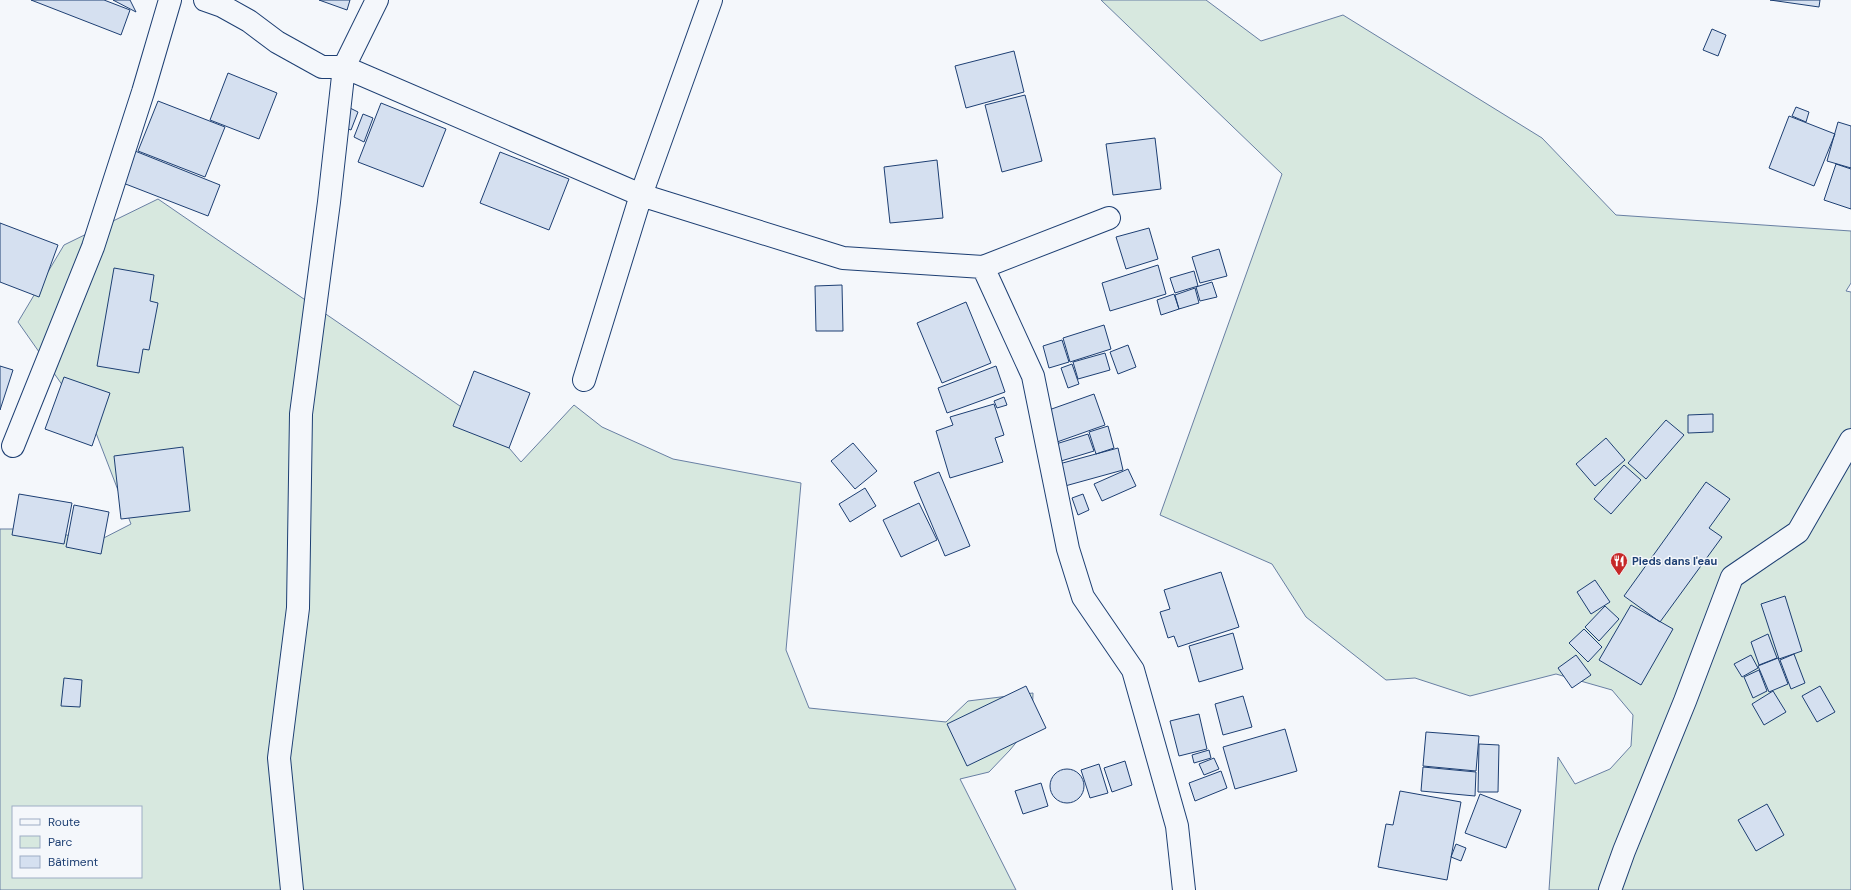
<svg xmlns="http://www.w3.org/2000/svg" width="1851" height="890" font-family="'DM Sans',sans-serif">
<style>
.green{fill:#d7e8df;stroke:#687fa3;fill-rule:evenodd}
.building{fill:#d5e0f0;stroke:#1d3f73}
.lines{fill:none;stroke-linecap:round;stroke-linejoin:round}
.street-casing{stroke:#1d3f73;stroke-width:24}
.street{stroke:#f4f7fb;stroke-width:22}
.labels{text-anchor:middle;stroke-width:3;stroke-linejoin:round;paint-order:stroke}
.poi-label{font-size:11px;font-weight:bold;fill:#1d3f73;stroke:#f4f7fb;text-anchor:start}
</style>
<rect width="100%" height="100%" fill="#f4f7fb"/>
<path class="green" d="M1101,0H1206L1261,41L1343,15L1542,138L1616,215L1851,231V283L1846,291L1851,292V890H1549L1558,757L1575,784L1610,769L1631,746L1633,715L1612,690L1556,674L1470,696L1415,678L1386,680L1306,617L1272,564L1160,515L1282,174Z
M158,199L492,428L521,462L574,405L602,427L673,459L801,483L786,650L809,708L946,722L968,701L1033,693L1032,723L1010,750L989,772L960,779L1016,890H0V529H50L92,544L131,524L96,433L18,322L64,245ZM13,807H141V877H13Z"/>
<path class="building" d="M31,0H104L130,10L121,35Z
M113,0H130L136,12Z
M319,0H350L347,10Z
M1770,0H1820L1819,7Z
M1712,29L1726,35L1718,56L1703,50Z
M1014,51L1024,92L966,108L955,66Z
M228,73L277,93L259,139L210,120Z
M1025,95L1042,161L1002,172L985,105Z
M158,101L225,127L205,177L138,151Z
M381,103L446,129L423,187L358,162Z
M348,107L358,112L351,130L341,126Z
M1796,107L1809,112L1806,122L1792,116Z
M363,114L373,118L364,142L354,137Z
M1789,116L1835,134L1814,186L1769,168Z
M1838,122L1851,126V168L1827,161Z
M1155,138L1161,189L1113,195L1106,144Z
M135,151L220,185L208,216L123,183Z
M500,152L569,179L549,230L480,203Z
M937,160L943,218L890,223L884,167Z
M1836,164L1851,169V209L1824,200Z
M0,223L58,245L39,297L0,282Z
M1149,228L1158,259L1126,269L1116,237Z
M1219,249L1227,276L1200,283L1192,257Z
M1158,265L1166,294L1110,311L1102,283Z
M114,268L154,275L150,301L158,303L149,350L143,349L139,373L97,366Z
M1194,271L1198,286L1175,293L1170,278Z
M1212,282L1217,297L1200,301L1196,287Z
M842,285L843,331H816L815,286Z
M1195,288L1199,303L1179,309L1175,295Z
M1174,294L1179,309L1161,315L1157,300Z
M966,302L991,363L942,383L917,323Z
M1104,325L1111,349L1070,362L1063,338Z
M1062,340L1069,362L1049,368L1043,346Z
M1128,345L1136,367L1118,374L1110,352Z
M1105,353L1110,370L1078,379L1073,362Z
M1072,364L1079,384L1068,388L1061,368Z
M0,366L13,370L0,410Z
M996,366L1005,392L947,413L938,388Z
M474,371L530,393L509,448L453,426Z
M64,377L110,393L92,446L45,429Z
M1094,394L1105,425L1057,442L1046,411Z
M1004,397L1007,405L997,408L994,401Z
M994,404L1004,435L995,438L1003,462L950,478L936,431L953,425L950,417Z
M1713,414V432L1688,433V415Z
M1666,420L1684,435L1646,479L1628,463Z
M1108,426L1114,448L1096,454L1089,432Z
M1088,434L1094,451L1061,461L1056,444Z
M1606,438L1625,460L1595,486L1576,464Z
M853,443L877,471L855,489L831,461Z
M183,447L190,511L121,519L114,456Z
M1118,448L1123,470L1065,486L1059,464Z
M1624,465L1641,480L1611,514L1594,499Z
M1128,469L1136,486L1102,501L1094,484Z
M939,472L970,546L945,556L914,482Z
M1706,482L1730,499L1709,528L1722,537L1660,622L1624,596Z
M865,488L876,506L850,522L839,504Z
M19,494L72,503L64,544L12,535Z
M1083,494L1089,510L1078,515L1072,498Z
M919,503L937,540L901,557L883,520Z
M74,505L109,512L101,554L66,547Z
M1221,572L1239,627L1178,647L1174,636L1168,638L1160,612L1170,609L1164,590Z
M1595,580L1610,602L1591,614L1577,592Z
M1785,596L1802,651L1779,659L1761,604Z
M1631,605L1673,629L1641,685L1599,660Z
M1605,606L1619,619L1599,641L1585,627Z
M1584,629L1602,647L1588,662L1569,643Z
M1233,633L1243,669L1199,682L1189,646Z
M1768,634L1777,658L1759,665L1751,642Z
M1794,654L1805,683L1791,689L1780,660Z
M1576,655L1591,675L1572,688L1558,668Z
M1751,655L1758,668L1742,677L1734,664Z
M1778,658L1788,684L1769,692L1758,666Z
M1759,670L1767,691L1753,698L1744,677Z
M64,678L82,680L80,707L61,706Z
M1026,686L1046,728L967,766L947,724Z
M1820,686L1835,712L1817,722L1802,696Z
M1773,691L1786,712L1764,725L1752,704Z
M1243,696L1252,727L1223,735L1215,704Z
M1199,714L1207,749L1179,756L1170,721Z
M1285,729L1297,771L1235,789L1223,747Z
M1426,732L1479,736L1476,771L1423,766Z
M1479,744L1499,745L1498,792H1478Z
M1209,750L1211,758L1194,763L1192,755Z
M1214,758L1219,769L1204,775L1199,764Z
M1125,761L1132,785L1112,792L1104,768Z
M1099,764L1108,793L1090,798L1081,770Z
M1423,767L1476,772L1475,796L1421,791Z
M1050 786a17 17 0 1 1 34 0a17 17 0 1 1-34 0Z
M1221,771L1227,788L1195,801L1189,783Z
M1041,783L1048,806L1023,814L1015,791Z
M1400,791L1461,802L1447,880L1378,867L1386,824L1393,825Z
M1480,794L1521,810L1506,848L1465,833Z
M1767,804L1784,835L1756,851L1738,820Z
M1456,844L1466,848L1461,861L1451,857Z"/>
<g class="lines">
<defs>
<path id="street" d="M205,0L222,6L249,21L277,42L322,67H344L377,0
M983,267L1033,376L1068,549L1083,597L1133,670L1177,826L1184,890
M584,380L641,195L711,0
M13,446L93,247L143,92L170,0
M292,890L279,758L298,608L301,414L329,202L344,67L641,195L843,258L983,267L1109,218
M1610,890L1624,851L1685,701L1732,577L1798,532L1851,440"/>
</defs>
<use href="#street" class="street-casing"/>
<use href="#street" class="street"/>
</g>
<defs>
<symbol id="restaurant-pin" viewBox="-11 -11 22 30"><path d="M0 17L-7.5 6A9.5 9.5 0 1 1 7.5 6Z" fill="#c62828" stroke="#f4f7fb"/><path d="M-5-6h1v4h1v-4h1v4h1v-4h1v5L-1.5 .5V6h-2V.5L-5-1ZM5-6V6H3V1.5H1.5Q1.5-4 5-6Z" fill="#fff"/></symbol>
</defs>
<g fill-rule="evenodd">
<use href="#restaurant-pin" x="1609" y="551" width="20" height="27"/>
</g>
<g class="labels">
<g class="poi-label">
<text x="1632" y="565">Pieds dans l'eau</text>
</g>
</g>
<rect x="12" y="806" width="130" height="72" fill="#f4f7fb" stroke="#9eadc5"/>
<rect x="20" y="819" width="20" height="6" fill="#f4f7fb" stroke="#9eadc5"/>
<text x="48" y="826" font-size="12" fill="#1d3f73">Route</text>
<rect x="20" y="836" width="20" height="12" fill="#d7e8df" stroke="#9eadc5"/>
<text x="48" y="846" font-size="12" fill="#1d3f73">Parc</text>
<rect x="20" y="856" width="20" height="12" fill="#d5e0f0" stroke="#9eadc5"/>
<text x="48" y="866" font-size="12" fill="#1d3f73">Bâtiment</text>
</svg>
